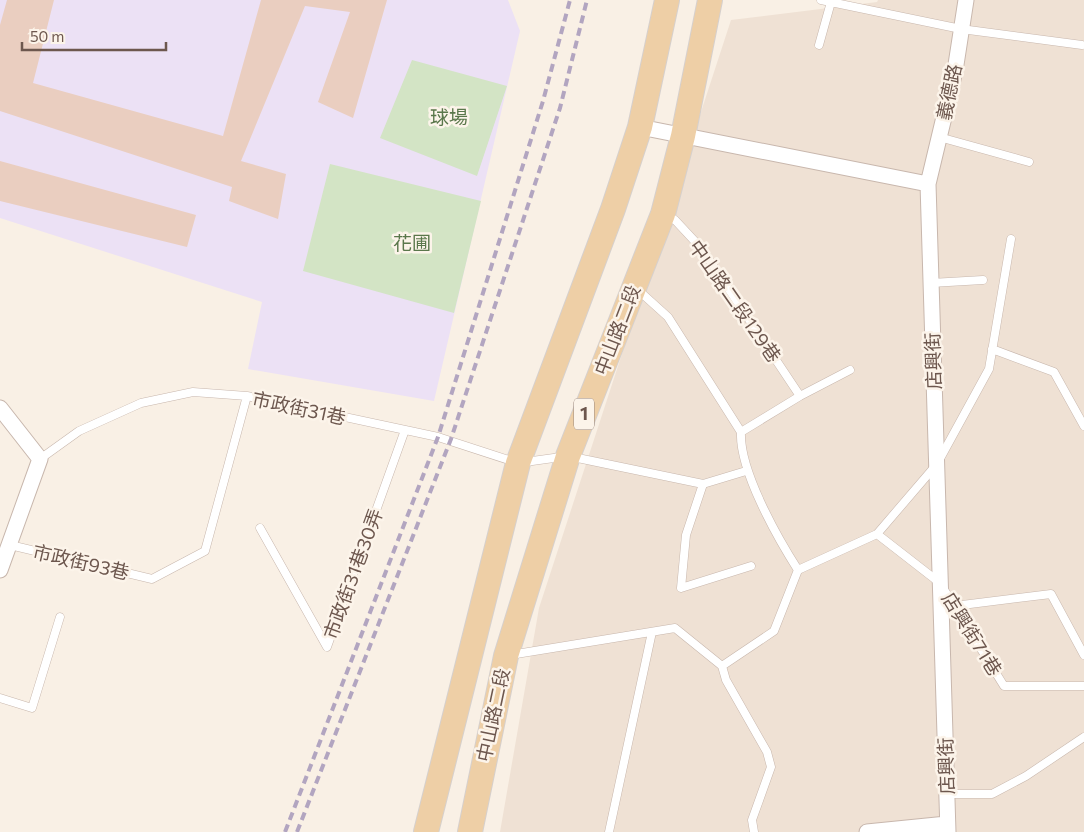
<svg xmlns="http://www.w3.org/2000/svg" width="1084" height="832" font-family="Commissioner,'Noto Sans TC',sans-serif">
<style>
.residential{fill:#efe1d4}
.education{fill:#ece1f5}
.green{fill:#d3e4c5}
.building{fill:#eacec0}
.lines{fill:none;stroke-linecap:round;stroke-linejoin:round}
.service-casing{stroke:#c8b7ad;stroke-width:9}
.minor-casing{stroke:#c8b7ad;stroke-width:17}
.primary-casing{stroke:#d6d0cd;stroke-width:26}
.service{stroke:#fff;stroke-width:8}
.minor{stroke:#fff;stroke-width:15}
.primary{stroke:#eecfa6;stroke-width:24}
.rail{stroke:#b2a5c0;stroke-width:4;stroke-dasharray:8 5;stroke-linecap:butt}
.labels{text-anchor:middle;stroke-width:5;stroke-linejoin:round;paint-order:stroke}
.shield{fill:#fcf4ea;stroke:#98867d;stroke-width:1}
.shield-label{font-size:18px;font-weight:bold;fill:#6d574e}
.street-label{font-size:19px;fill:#6d574e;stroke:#fcf4ea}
.park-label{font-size:19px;fill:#5a774b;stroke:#fcf4ea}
</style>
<rect width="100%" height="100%" fill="#f9f0e5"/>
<path class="residential" d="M878,0H1084V832H500L539,608L731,20L877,2Z"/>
<path class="education" d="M0,0H508L520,31L434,401L248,369L262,302L0,218Z"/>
<path class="green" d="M412,60L507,86L477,176L380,138Z
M330,164L481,201L454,313L303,271Z"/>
<path class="building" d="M7,0H54L33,83L223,136L261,0H387L353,118L318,102L350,12L305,6L241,161L286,174L278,219L229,201L232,187L0,111V25Z
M0,161L196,215L187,247L0,201Z"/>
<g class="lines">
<defs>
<path id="service" d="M821,0L961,29L1082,45
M819,45L831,2
M939,137L1029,162
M664,215L675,220L702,249L800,396
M931,283L983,280
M637,289L668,317L741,432C739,470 777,537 798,570L774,631L722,666L726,680L767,752L771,767L752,820L754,832
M992,349L1054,372L1084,426
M741,432L800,396L850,370
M40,459L79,431L141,403L193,392L247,396L438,437L518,463L568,456L703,484L746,471
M703,484L686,535L681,588L751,566
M260,528L327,647L405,430
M877,534L940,583L1004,686H1084
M10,545L152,579L205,551L247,396
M798,570L877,534L937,464L989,369L1011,239
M954,606L1051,594L1084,655
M510,655L675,628L722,666
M0,698L32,708L60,617
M947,794H992L1026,776L1084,737
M609,832L652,632"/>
<path id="minor" d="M640,127L928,184L948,832
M928,184L955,71L966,0
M0,408L40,459L0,570
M867,832L947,824"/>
<path id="primary" d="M426,832L518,463L613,209L640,127L667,0
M470,832L506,656L568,456L663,214L683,136L710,0"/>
</defs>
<use href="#service" class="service-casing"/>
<use href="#minor" class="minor-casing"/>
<use href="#primary" class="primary-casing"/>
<use href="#service" class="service"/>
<use href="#minor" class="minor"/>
<use href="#primary" class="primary"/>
<path class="rail" d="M285,832L438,437L543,101L570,0
M297,832L451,439L560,108L587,0"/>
</g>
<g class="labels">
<rect class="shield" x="574" y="398.5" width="20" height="31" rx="4"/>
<g class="shield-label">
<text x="584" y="420">1</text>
</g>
<g class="street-label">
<text transform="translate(949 92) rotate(-78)" y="7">義德路</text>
<text transform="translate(735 301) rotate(55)" y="7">中山路二段129巷</text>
<text transform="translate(617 330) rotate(-69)" y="7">中山路二段</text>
<text transform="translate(933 361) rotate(-92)" y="7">店興街</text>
<text transform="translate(299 408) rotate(12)" y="7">市政街31巷</text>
<text transform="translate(81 562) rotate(13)" y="7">市政街93巷</text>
<text transform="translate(353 574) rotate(-70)" y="7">市政街31巷30弄</text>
<text transform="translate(972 634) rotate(58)" y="7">店興街71巷</text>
<text transform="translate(493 715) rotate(-78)" y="7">中山路二段</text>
<text transform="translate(946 766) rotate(-92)" y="7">店興街</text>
</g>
<g class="park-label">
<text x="449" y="124">球場</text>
<text x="412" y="250">花圃</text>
</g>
</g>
<path d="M22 42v8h144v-8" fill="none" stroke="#6d574e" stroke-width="2.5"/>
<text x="30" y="42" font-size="15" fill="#6d574e" stroke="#fcf4ea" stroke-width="4" paint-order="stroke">50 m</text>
</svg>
